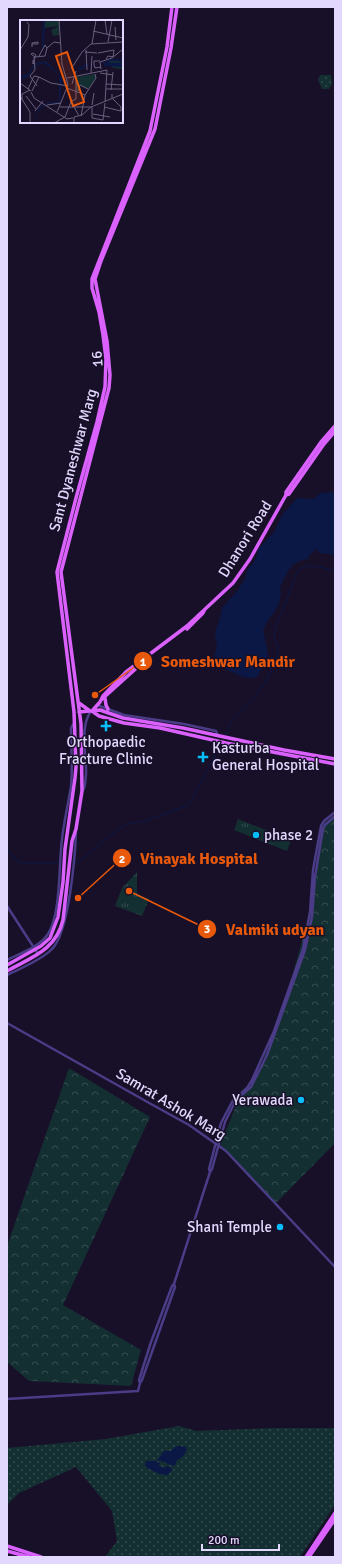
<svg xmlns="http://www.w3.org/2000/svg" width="342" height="1564" font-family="Signika,sans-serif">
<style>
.grass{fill:url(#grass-dots)}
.forest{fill:url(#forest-crowns)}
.park{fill:url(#park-tufts)}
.water{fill:#0b1846}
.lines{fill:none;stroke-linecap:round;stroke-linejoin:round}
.stream{stroke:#0b1846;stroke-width:1}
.minor{stroke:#4a3c87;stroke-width:2.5}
.major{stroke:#da61fd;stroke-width:3.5}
.poi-dot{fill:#07befc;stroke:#181028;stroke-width:1.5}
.labels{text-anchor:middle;stroke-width:3;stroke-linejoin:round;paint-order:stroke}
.street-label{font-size:15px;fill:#e2d8fe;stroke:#181028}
.poi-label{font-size:15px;fill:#e2d8fe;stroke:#181028;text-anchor:start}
.inset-river{fill:none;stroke:#0b1846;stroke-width:2}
.inset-road{fill:none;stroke:#69607e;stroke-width:1}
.view{fill:#e8590c;fill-opacity:0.15;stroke:#e8590c;stroke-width:2}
.inset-edge{fill:none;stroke:#e2d8fe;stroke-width:2}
.leader{fill:none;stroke:#e8590c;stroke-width:1.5}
.callout-dot{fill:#e8590c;stroke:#181028;stroke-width:1.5}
.mark-label{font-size:12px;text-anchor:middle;font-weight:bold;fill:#fff}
.callout-label{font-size:16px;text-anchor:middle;font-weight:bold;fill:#e8590c;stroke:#181028;stroke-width:3;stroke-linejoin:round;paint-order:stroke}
</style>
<defs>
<pattern id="grass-dots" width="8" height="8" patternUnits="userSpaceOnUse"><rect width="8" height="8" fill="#132f32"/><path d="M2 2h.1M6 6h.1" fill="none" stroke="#354c51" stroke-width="1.8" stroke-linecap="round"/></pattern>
<pattern id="forest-crowns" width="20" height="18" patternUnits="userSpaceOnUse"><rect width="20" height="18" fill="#132f32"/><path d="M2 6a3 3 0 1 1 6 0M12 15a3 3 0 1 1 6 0" fill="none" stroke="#354c51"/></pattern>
<pattern id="park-tufts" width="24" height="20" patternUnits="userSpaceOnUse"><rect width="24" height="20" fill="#132f32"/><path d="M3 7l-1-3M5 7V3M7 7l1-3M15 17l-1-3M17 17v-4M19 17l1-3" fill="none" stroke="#354c51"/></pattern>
</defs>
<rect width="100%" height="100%" fill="#181028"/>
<path class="grass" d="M320,75H331L332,84L329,89H322L318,80Z
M179,1426L196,1431L272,1428H335V1505L300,1557H105L117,1541L112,1511L76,1467L19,1493L7,1505V1448L106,1439Z"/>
<path class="forest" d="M335,814V1143L275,1204L220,1146L242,1090L247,1087L249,1088L263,1065L264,1056L277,1031L310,912L321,826Z
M69,1068L150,1117L63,1305L141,1350L131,1386L29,1381L7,1362V1246Z"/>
<path class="park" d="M238,819L291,840L287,851L234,830Z
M137,872V894L149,899L142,916L115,906L122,888Z"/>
<path class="water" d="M335,492V555L320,553L315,548L313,553L309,555L308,559C290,561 287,573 280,588C282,598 279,606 273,614C271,617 268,619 267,622C265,625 266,627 263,630L268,654L267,661L256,678L243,677L223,668L218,664L214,655L216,651L217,643L215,635L216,629L220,618L222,608L238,590L245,578L248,568L252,565L257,556L258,549L274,532L282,515L297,498L313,499L321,493Z
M179,1446L186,1447L187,1450L182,1457L176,1461L175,1466L167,1464V1463L161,1461H157L164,1451H171L175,1447Z
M146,1461H155L160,1463L159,1466L165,1468L166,1466L171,1467L172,1470L168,1475C162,1476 150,1470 145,1466Z"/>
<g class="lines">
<path class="stream" d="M225,736L231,722L256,695L268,678L278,652V647L274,637L275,628L284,607L297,572C306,561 323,568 335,571
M7,849L17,861L21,863H60
M75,862L80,861L113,833L127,824L145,821L189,805L221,744"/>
<path class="minor" d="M97,705L124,715L184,724L216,731L218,736
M83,790C86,786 85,780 86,775C87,755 79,728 91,711
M7,906L38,954
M7,960C20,953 40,947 48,934C60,915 59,872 61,850C62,828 68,807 71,786C73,767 71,747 71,728L74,723
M7,975C20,969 43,959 52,949C69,932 75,857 76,832
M7,1023L151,1104L189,1125L226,1151L335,1267
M210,1172L209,1169L221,1123L232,1102L247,1088L252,1080L274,1031L303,949L310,912L313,870L321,826L324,821L335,812
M140,1383L142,1380L175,1287L174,1284L210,1172L212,1169L225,1122L236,1100L251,1087L267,1055L305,950L312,917L315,877L323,829L325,825L335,816
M7,1399L138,1391L140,1383L139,1380L151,1342L172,1286L174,1284"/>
<path class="major" d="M286,495L289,494L324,444L335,431
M187,629L203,613L204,611
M105,698L106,705L108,709
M101,700L141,664
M79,703L90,711
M92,711L100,702L103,696L126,672L187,626L233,583L250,559L286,495V492L321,442L335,426
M92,711L99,716L124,723L160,728L226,743L335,764
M79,712L100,710L123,718L183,728L284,750L335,759
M7,965L41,946L50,938L58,917L63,882L65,849L75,778L76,767L74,712L57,572L76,498L97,422L105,387L106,359L103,335L99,312L92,288V279L150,131L167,47L172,7
M7,971C32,957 56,950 63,920L72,841L76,829L82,791L81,724L61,572L109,388L110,375L107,341L95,279L101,261L155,129L171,48L177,7
M7,1546L41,1557
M7,1551L29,1557
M306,1557L335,1513
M309,1557L335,1519"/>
</g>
<g class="poi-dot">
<path d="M104 720h4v4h4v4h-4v4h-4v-4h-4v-4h4z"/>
<path d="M201 751h4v4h4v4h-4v4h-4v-4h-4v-4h4z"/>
<circle cx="256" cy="835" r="4"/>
<circle cx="301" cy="1100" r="4"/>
<circle cx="280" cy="1227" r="4"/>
</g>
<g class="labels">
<g class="street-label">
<text transform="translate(97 359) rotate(-95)" y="5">16</text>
<text transform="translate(73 460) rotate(-75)" y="5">Sant Dyaneshwar Marg</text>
<text transform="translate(245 539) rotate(-58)" y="5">Dhanori Road</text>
<text transform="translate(171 1104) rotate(31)" y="5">Samrat Ashok Marg</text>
</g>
<g class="poi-label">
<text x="106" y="747" text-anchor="middle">Orthopaedic<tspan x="106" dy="17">Fracture Clinic</tspan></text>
<text x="212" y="753">Kasturba<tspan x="212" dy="17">General Hospital</tspan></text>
<text x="264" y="840">phase 2</text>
<text x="293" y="1105" text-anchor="end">Yerawada</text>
<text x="272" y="1232" text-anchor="end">Shani Temple</text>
</g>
</g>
<g transform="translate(20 20)">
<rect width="103" height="103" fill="#181028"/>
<path d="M89,40L103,42L102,49L93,48L90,44L87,46Z" fill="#132f32"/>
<path d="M25,0L39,1V15L33,16L31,10L39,6L24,8ZM75,54L76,57L68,69L60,65L58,71L56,70V57Z" fill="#132f32"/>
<path d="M26,41L42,58L40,80L38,83L28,84L20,88L13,103L19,87L27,83L39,81V55L24,43L14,46L9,56L4,59L0,57L8,54L14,44Z" fill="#0b1846"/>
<path class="inset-river" d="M23,29L24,0M83,43L103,44M85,43V45L103,46M88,43L89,40H103M58,50L69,44M41,60L46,63L51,59"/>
<path class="inset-road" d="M85,0L87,14M95,7L96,20M73,11L103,18M88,22L92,0M12,24H18V22L12,23V27M72,24L76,0M27,28L34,22L40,23M0,30L8,17L9,5L7,2M66,30L67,50M65,32L77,33M13,33L16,35L15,37L11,34ZM78,33L94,30L93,37L88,36L86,39M19,36L25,25L27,28M14,37L15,50L10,56L17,66M13,40V44L15,37L25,36L27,28M80,41H74V45L75,48L81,47M51,49L62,32L71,24L103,22M81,49L80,42L92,38L103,29M71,53L72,36M80,53L93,55M19,57L31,63L48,66M47,58L87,50M0,63L11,71M52,64L56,51M86,64L103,65M47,68L65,75M8,69L14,56L19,57M86,69H103M91,70L93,52M12,71L19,57M58,71L60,65L68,69M11,72L14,78L47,99L53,98M92,74V78L101,87V91M0,76L10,92V103M6,76L16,89M2,80V74L10,70M50,82L56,79V57M85,82L87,50M27,85L41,83M53,85L59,96M72,85L74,73M40,87H71M72,87V98L83,100M84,87L101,91M15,91L23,81M37,92L48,65L42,44L39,0M73,94L90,97M61,96L65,75L76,58L75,54M45,97L51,82M83,100L85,83M54,102V97L62,95L71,87L103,74M34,103L45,97"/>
<path class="view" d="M47,32L64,82L53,86L36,36Z"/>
<rect width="103" height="103" class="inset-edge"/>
</g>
<path class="leader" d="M95 695L143 661M78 898L122 858M129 891L207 929"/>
<g class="callout-dot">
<circle cx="95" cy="695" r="4"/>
<circle cx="78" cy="898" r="4"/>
<circle cx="129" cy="891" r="4"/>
<circle cx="143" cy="661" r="10"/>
<circle cx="122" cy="858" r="10"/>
<circle cx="207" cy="929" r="10"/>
</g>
<g class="mark-label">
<text x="143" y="666">1</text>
<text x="122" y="863">2</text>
<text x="207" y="933">3</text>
</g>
<g class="callout-label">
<text x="228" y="667">Someshwar Mandir</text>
<text x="199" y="864">Vinayak Hospital</text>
<text x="275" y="935">Valmiki udyan</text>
</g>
<rect width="342" height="1564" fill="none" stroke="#e2d8fe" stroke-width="16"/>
<path d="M202 1544v6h77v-6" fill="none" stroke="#e2d8fe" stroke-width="2"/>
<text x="208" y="1544" font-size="12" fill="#e2d8fe" stroke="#181028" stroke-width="3" paint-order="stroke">200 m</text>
</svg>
